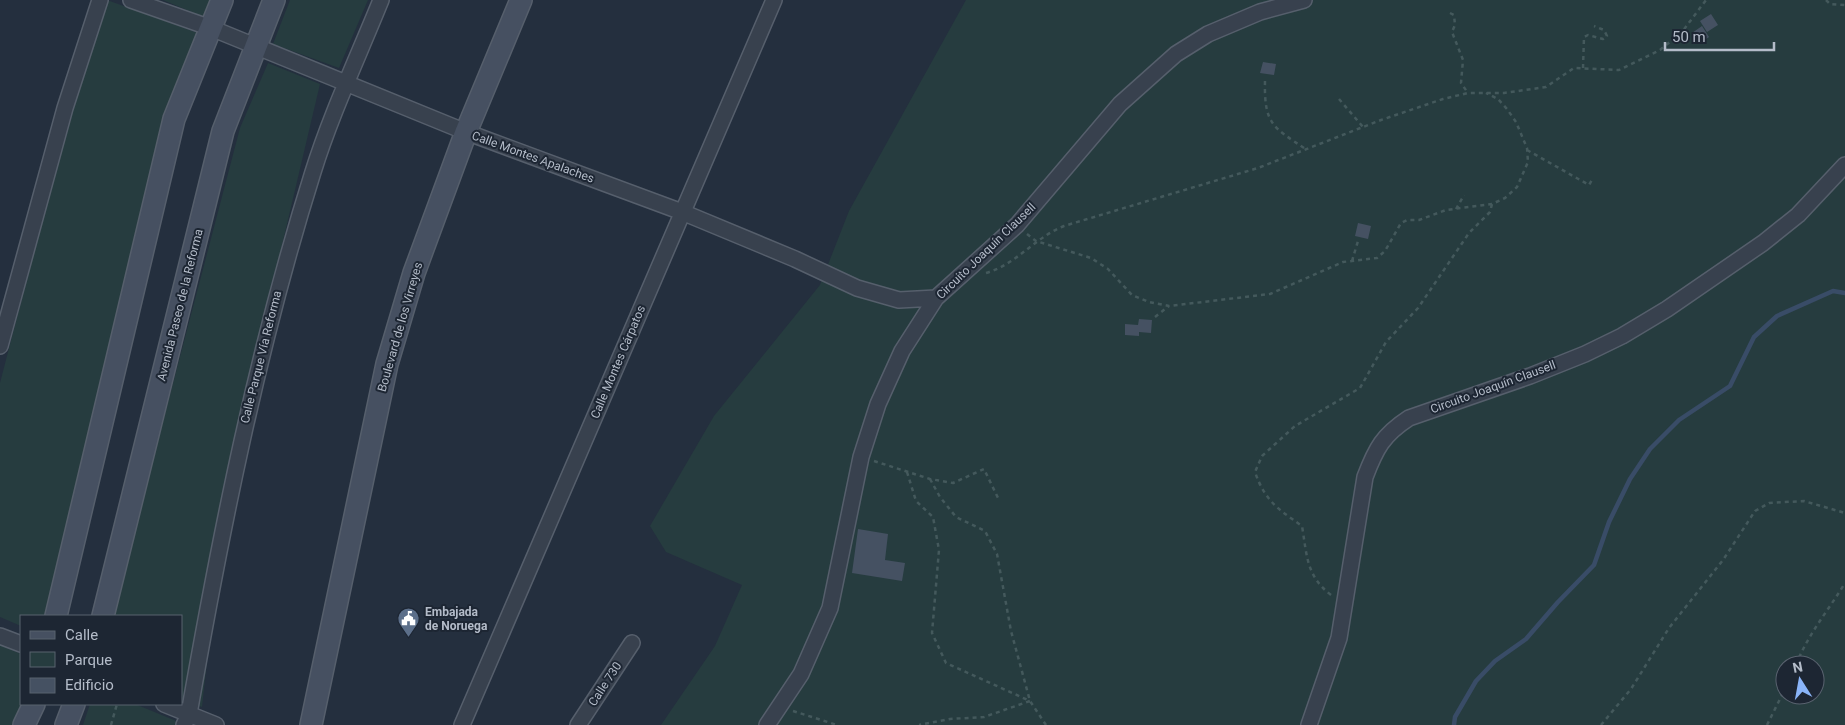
<svg xmlns="http://www.w3.org/2000/svg" width="1845" height="725" font-family="Roboto,sans-serif">
<style>
.green{fill:#263c3f;fill-rule:evenodd}
.lines{fill:none;stroke-linecap:round;stroke-linejoin:round}
.stream{stroke:#394c67;stroke-width:4.5}
.building{fill:#455162}
.street-casing{stroke:#565f6c;stroke-width:18}
.secondary-casing{stroke:#565f6c;stroke-width:24}
.path{stroke:#44595c;stroke-width:2.5;stroke-dasharray:4 4;stroke-linecap:butt}
.street{stroke:#38414e;stroke-width:15}
.secondary{stroke:#465061;stroke-width:21}
.labels{text-anchor:middle;stroke-width:4;stroke-linejoin:round;paint-order:stroke}
.street-label{font-size:12px;fill:#b4bcc9;stroke:#1d2633}
.poi-label{font-size:12px;font-weight:bold;fill:#b4bcc9;stroke:#1d2633;text-anchor:start}
</style>
<rect width="100%" height="100%" fill="#242f3e"/>
<path class="green" d="M107,0L198,33L166,110L48,616H21V626L0,617V383L70,113Z
M163,0H213L206,18Z
M290,0H368L339,68L273,44Z
M966,0H1845V725H661L715,646L742,585L666,552L650,526L714,416L820,285L849,211ZM1785,665H1815V695H1785Z
M268,63L320,84L241,419L213,606L202,707L181,698V616H112L240,128Z
M0,645L21,654V704H25L15,725H0Z
M90,704H135L186,725H83Z"/>
<g class="lines">
<path class="stream" d="M1454,725L1455,717L1476,681L1495,661L1526,639L1558,602L1594,565L1609,522L1630,479L1650,449L1679,420L1730,386L1754,337L1777,316L1833,291L1845,293"/>
</g>
<path class="building" d="M1711,14L1718,25L1707,32L1700,21Z
M1702,26L1709,37L1699,44L1692,33Z
M1263,62L1276,64L1274,75L1260,73Z
M1358,223L1371,226L1368,239L1355,236Z
M1139,319L1152,320L1151,333L1139,332V336L1125,335V324L1138,325Z
M858,529L888,534L885,560L905,563L902,581L852,573Z"/>
<g class="lines">
<defs>
<path id="street" d="M131,0L211,28L466,132L682,212L795,259L857,288L899,300L936,298
M0,346L65,108L100,0
M0,636L21,644
M164,704L216,725
M184,725L189,714C221,531 257,350 313,172C331,114 358,57 381,0
M462,725L774,0
M578,725L632,643
M767,725L801,674L830,608L861,457L878,404L902,351L936,298L1017,225L1120,104L1176,54L1208,34L1260,12L1304,0
M1309,725L1339,638L1365,477C1376,448 1383,435 1409,418L1530,376L1585,354L1622,336L1667,309L1763,243L1798,215L1845,165"/>
<path id="secondary" d="M56,616L174,119L222,0
M103,616L223,131L274,0
M24,725L34,704
M66,725L74,704
M311,725L387,364L414,273L466,132L521,0"/>
</defs>
<use href="#street" class="street-casing"/>
<use href="#secondary" class="secondary-casing"/>
<path class="path" d="M1826,0L1830,4L1845,5
M1450,13L1454,15L1455,25L1452,32L1463,60L1461,83L1468,93
M1583,68L1584,37L1588,35L1603,39L1607,36L1604,30L1594,26
M1265,81C1264,125 1273,127 1307,150
M1339,99L1363,127
M1527,150L1589,185L1593,178
M1456,209L1464,195
M1027,234L1036,241L1091,258L1108,269L1132,295L1149,302L1169,306L1270,294L1343,262L1377,258L1385,251L1401,223L1407,220H1419L1446,210L1492,204L1505,198L1517,187L1528,162L1527,148L1516,122L1507,109L1498,99L1486,93
M1352,261L1358,241
M986,273C1017,264 1034,238 1064,226L1258,168L1381,120L1443,99L1468,93H1504L1546,87L1574,68L1619,70L1660,50L1682,32L1706,0
M1155,317L1169,306
M874,461L930,479L953,483L984,469L999,500
M907,472L916,501L933,517L939,550L932,633L946,663L1030,701L984,717L950,719L919,725
M930,479L940,497L956,517L985,531L997,554L1011,631L1030,701L1046,725
M1331,595C1306,576 1307,555 1302,526C1278,509 1265,501 1255,472L1262,456L1295,426L1360,388L1386,342L1418,308L1469,233L1490,212L1492,204
M1796,665C1808,634 1828,611 1845,583
M793,711L837,725
M111,725L117,704
M1601,725L1631,689L1669,628L1723,560L1755,511L1769,503L1804,501L1845,513
M1767,725L1785,689"/>
<use href="#street" class="street"/>
<use href="#secondary" class="secondary"/>
</g>
<defs>
<symbol id="civic-pin" viewBox="-11 -11 22 30"><path d="M0 17L-7.5 6A9.5 9.5 0 1 1 7.5 6Z" fill="#5c6f8a" stroke="#1d2633"/><path d="M-.6-6.5H3V-4.5H.6V-3L4-1V1h2V6H-6V1h2V-1L-.6-3ZM-1.2 2.5V6h2.4V2.5Z" fill="#fff"/></symbol>
</defs>
<g fill-rule="evenodd">
<use href="#civic-pin" x="396" y="606" width="25" height="34"/>
</g>
<g class="labels">
<g class="street-label">
<text transform="translate(533 157) rotate(20)" y="4">Calle Montes Apalaches</text>
<text transform="translate(986 251) rotate(-44)" y="4">Circuito Joaquín Clausell</text>
<text transform="translate(180 305) rotate(-76)" y="4">Avenida Paseo de la Reforma</text>
<text transform="translate(400 327) rotate(-74)" y="4">Boulevard de los Virreyes</text>
<text transform="translate(261 357) rotate(-76)" y="4">Calle Parque Vía Reforma</text>
<text transform="translate(618 362) rotate(-67)" y="4">Calle Montes Cárpatos</text>
<text transform="translate(1493 387) rotate(-20)" y="4">Circuito Joaquín Clausell</text>
<text transform="translate(605 684) rotate(-57)" y="4">Calle 730</text>
</g>
<g class="poi-label">
<text x="425" y="616">Embajada<tspan x="425" dy="14">de Noruega</tspan></text>
</g>
</g>
<rect x="20" y="615" width="162" height="90" fill="#1d2633" stroke="#59626f"/>
<rect x="30" y="631" width="25" height="8" fill="#465061" stroke="#59626f"/>
<text x="65" y="640" font-size="15" fill="#b4bcc9">Calle</text>
<rect x="30" y="652" width="25" height="15" fill="#263c3f" stroke="#59626f"/>
<text x="65" y="665" font-size="15" fill="#b4bcc9">Parque</text>
<rect x="30" y="678" width="25" height="15" fill="#455162" stroke="#59626f"/>
<text x="65" y="690" font-size="15" fill="#b4bcc9">Edificio</text>
<g transform="translate(1800 680) rotate(349)"><circle r="24" fill="#1d2633" stroke="#59626f"/>
<path d="M0-4L9 19L0 12L-9 19Z" fill="#8ab4f8"/>
<text y="-8" font-size="14" font-weight="bold" text-anchor="middle" fill="#b4bcc9">N</text>
</g>
<path d="M1665 42v8h109v-8" fill="none" stroke="#b4bcc9" stroke-width="2.5"/>
<text x="1672" y="42" font-size="15" fill="#b4bcc9" stroke="#1d2633" stroke-width="4" paint-order="stroke">50 m</text>
</svg>
